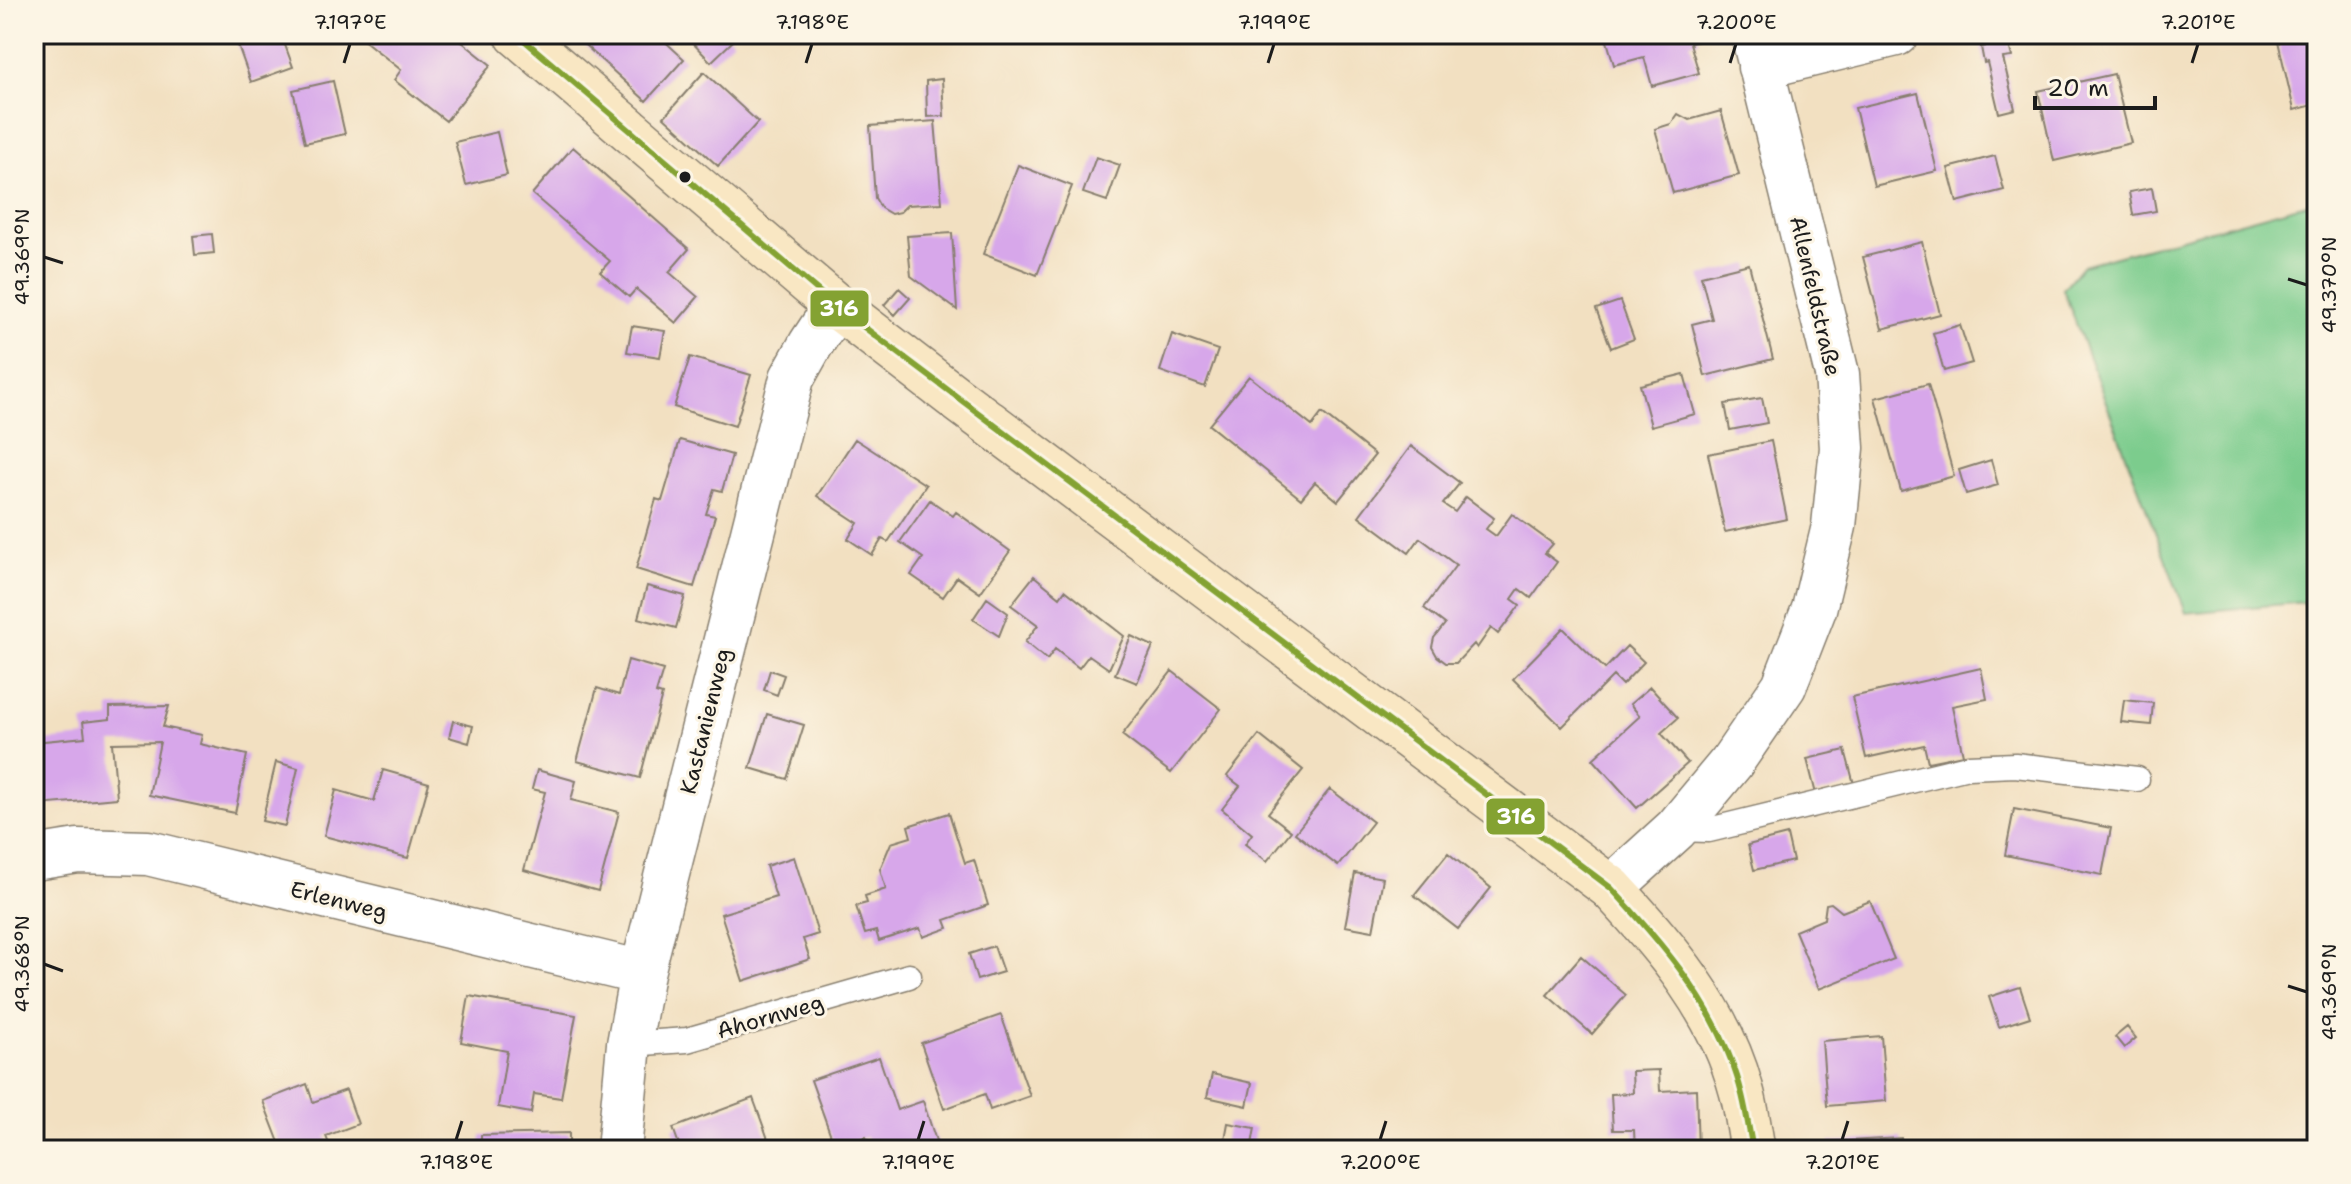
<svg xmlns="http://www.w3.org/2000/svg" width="2351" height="1184" font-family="'Shantell Sans',sans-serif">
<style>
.green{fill:#7bcc8d;stroke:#4c7454;stroke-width:2}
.building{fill:#d7a7ea}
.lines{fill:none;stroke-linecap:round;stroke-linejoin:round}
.lane-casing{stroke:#877e6e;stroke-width:27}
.street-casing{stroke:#877e6e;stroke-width:47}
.secondary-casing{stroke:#877e6e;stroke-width:47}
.lane{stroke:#fff;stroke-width:24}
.street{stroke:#fff;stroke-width:44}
.secondary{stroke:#f9e7c3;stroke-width:44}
.bus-1-casing{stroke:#fcf5e5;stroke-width:12}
.bus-1{stroke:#84a232;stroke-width:6}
.ticks{fill:none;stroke:#1c1c1c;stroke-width:3}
.bus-dot{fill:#1c1c1c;stroke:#fcf5e5;stroke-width:3}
.labels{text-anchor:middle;stroke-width:6;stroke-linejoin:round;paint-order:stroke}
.street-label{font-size:22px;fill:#1c1c1c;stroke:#fcf5e5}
.line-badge{stroke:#fcf5e5;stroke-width:3}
.badge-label{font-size:22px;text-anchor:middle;font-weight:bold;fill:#fff}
.neatline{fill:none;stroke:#1c1c1c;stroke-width:3}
.ticks-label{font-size:20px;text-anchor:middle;fill:#1c1c1c}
</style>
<rect width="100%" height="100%" fill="#fcf5e5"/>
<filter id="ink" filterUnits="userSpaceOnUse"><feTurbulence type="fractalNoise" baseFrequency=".0125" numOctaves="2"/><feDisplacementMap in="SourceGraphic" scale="16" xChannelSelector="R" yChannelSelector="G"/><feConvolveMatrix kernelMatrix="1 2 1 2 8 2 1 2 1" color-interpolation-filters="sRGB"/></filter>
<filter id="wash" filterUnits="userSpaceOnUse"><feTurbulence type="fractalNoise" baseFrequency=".006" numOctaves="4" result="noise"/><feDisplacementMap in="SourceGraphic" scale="32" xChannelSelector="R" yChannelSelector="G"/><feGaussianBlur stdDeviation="1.8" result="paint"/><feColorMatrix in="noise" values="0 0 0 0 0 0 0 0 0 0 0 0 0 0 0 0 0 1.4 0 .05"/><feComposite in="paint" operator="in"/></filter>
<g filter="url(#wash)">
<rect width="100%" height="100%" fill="#f2e0c1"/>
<path class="green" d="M2317,201V601L2186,613L2063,289L2083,265Z"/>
<g id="blocks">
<path class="building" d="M234,34H281L293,67L251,82Z
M356,34H452L491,65L446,121L394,80L401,70Z
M573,34H657L684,59L646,101Z
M684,34H726L733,41L711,62Z
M1605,34H1697L1699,41L1690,43L1699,73L1652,86L1644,57L1614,65Z
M2307,34H2317V104L2294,110L2278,41Z
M2008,41L2012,57L2003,58L2015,109L1999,113L1987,62L1984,63L1981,47Z
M704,72L758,122L718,166L664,117Z
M2114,74L2131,143L2054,161L2038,91Z
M942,79L944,116L927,117L926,81Z
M333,81L345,134L305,143L293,90Z
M1918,93L1937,171L1874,186L1855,108Z
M1721,111L1739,175L1673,193L1655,129L1671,124L1678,114L1689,120Z
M935,121L942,203L907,205L900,212L891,214L881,208L875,198L870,126Z
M497,132L507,175L466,185L455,142Z
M573,147L689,249L669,272L698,297L676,323L636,289L629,297L600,272L610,261L532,194Z
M1995,156L2004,190L1957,202L1948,168Z
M1096,157L1120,165L1107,201L1083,193Z
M1018,165L1072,186L1037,275L983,254Z
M2152,188L2156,211L2133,215L2129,192Z
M952,233L957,310L911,276L907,236Z
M212,234L214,253L195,255L193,236Z
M1922,242L1940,314L1882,329L1863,257Z
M1749,264L1773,359L1705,376L1692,324L1712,319L1701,276Z
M899,288L910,298L895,315L884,305Z
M1620,301L1634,339L1611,348L1596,309Z
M1960,325L1972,363L1944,371L1933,333Z
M632,326L665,331L660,357L627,352Z
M1172,334L1218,350L1205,387L1160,371Z
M690,357L751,375L735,426L674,407Z
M1684,374L1695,414L1651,426L1640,385Z
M1249,376L1312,426L1322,413L1375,455L1338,501L1315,482L1301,499L1209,425Z
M1928,384L1954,476L1901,491L1875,398Z
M1762,398L1767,423L1730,430L1725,404Z
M855,439L926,485L888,542L882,539L872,555L848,539L858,523L817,496Z
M680,440L732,455L722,491L714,489L706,514L715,516L694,587L636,569L656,499L662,501Z
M1771,441L1787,519L1725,532L1708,454Z
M1411,446L1460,483L1443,504L1455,512L1466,497L1494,518L1486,529L1496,536L1512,514L1553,544L1545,553L1557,562L1531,598L1519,589L1512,599L1520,605L1498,634L1491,628L1477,648L1474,644L1456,663H1446L1437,656L1432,647L1434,638L1445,624L1424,608L1456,565L1420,538L1409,553L1359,516Z
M1991,460L1998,485L1966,494L1959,470Z
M930,500L953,516L956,512L1010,551L980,593L957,577L943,597L911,575L923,558L900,542Z
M1034,576L1060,597L1065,590L1124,636L1109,669L1089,655L1079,668L1055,649L1047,660L1025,642L1038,625L1011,605Z
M647,586L685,596L676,628L638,618Z
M987,598L1008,613L999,636L973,619Z
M1563,628L1605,669L1627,646L1644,662L1622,685L1613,676L1562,727L1513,679Z
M1131,636L1153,646L1137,683L1115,674Z
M628,660L663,670L656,693L662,695L640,778L577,761L597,688L619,695Z
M1981,668L1987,699L1952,706L1963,755L1928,762L1924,745L1866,758L1852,697Z
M770,670L784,675L777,695L764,690Z
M1172,671L1221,709L1171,773L1122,735Z
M1650,687L1678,718L1661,733L1688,763L1637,808L1593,759L1640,716L1630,704Z
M2124,700L2153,703L2151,725L2121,722Z
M169,706L163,727L202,735L200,744L247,755L235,813L149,795L160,742L112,743L117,798L39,805V800H34V742L85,737L83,722L110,719V707Z
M767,714L804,725L787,779L750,768Z
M453,721L473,726L469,743L449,737Z
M1259,735L1303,770L1268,813L1291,831L1267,861L1245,844L1252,834L1222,809L1240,786L1227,776Z
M1845,750L1854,784L1816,794L1807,759Z
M276,762L298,768L285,826L262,821Z
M383,770L429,783L408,858L324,836L336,790L374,801Z
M537,770L576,781L571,800L619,812L598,891L524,870L545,792L532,789Z
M1330,789L1373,822L1338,866L1295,833Z
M2014,809L2111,828L2102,875L2005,855Z
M949,813L965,863L974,860L988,905L945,920L948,928L923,937L920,928L879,941L876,931L865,934L856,906L867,903L865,896L886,889L880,869L891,843L911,837L908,826Z
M1787,835L1793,861L1754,870L1748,845Z
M1448,853L1491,888L1458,929L1414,895Z
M794,857L818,934L803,939L810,959L743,981L721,914L776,897L766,866Z
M1355,873L1383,878L1373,931L1345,926Z
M1870,901L1894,959L1819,989L1795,931L1824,919L1826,904L1831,903L1842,912Z
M994,946L1003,972L977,980L969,954Z
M1581,956L1626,995L1592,1034L1547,995Z
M2020,987L2030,1017L1999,1027L1989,997Z
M469,996L576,1015L561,1098L534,1094L531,1113L498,1107L507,1051L461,1042Z
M1001,1015L1030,1096L990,1110L985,1094L944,1109L921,1043Z
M2127,1027L2136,1038L2124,1048L2115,1037Z
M1881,1036L1886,1101L1827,1106L1822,1041Z
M879,1057L897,1110L923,1101L938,1147L928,1150H911L909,1145L894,1150H870L866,1137L835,1147L811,1080Z
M1659,1070L1660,1091L1696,1089L1698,1150H1635L1634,1130H1613L1611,1094L1633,1093L1632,1071Z
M1212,1074L1252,1083L1247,1106L1207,1097Z
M307,1084L313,1102L346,1090L358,1124L326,1136L331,1150H282L263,1101Z
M753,1098L772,1150H681L673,1128Z
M1228,1123L1255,1128L1251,1150H1223Z
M569,1133V1150H481V1135Z
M1901,1138L1902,1150H1830V1142Z
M67,1145L68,1150H47V1148Z"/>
</g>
</g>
<g filter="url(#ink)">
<use href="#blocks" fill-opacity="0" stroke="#877e6e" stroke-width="2"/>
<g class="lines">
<defs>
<path id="lane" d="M1676,829L1709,830L1968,767L2015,765L2137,779
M629,1044L687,1040L909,976"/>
<path id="street" d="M1760,67L1896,34
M34,858L78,851L148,853L642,973
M1611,888L1676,829L1731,763L1784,686L1814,609L1834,526L1842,448L1837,374L1753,34
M619,1150L629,1044L642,973L792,378L811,344L836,306"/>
<path id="secondary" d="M517,34L836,306L957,399L1611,888C1665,946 1720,1010 1741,1089C1747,1109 1749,1130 1753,1150"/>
</defs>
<use href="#lane" class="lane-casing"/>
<use href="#street" class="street-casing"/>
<use href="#secondary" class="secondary-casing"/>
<use href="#lane" class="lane"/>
<use href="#street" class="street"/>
<use href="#secondary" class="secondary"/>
<defs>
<path id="bus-1" d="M517,34L836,306L1611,888C1658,939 1706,994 1731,1060C1743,1089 1747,1119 1753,1150"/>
</defs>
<use href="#bus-1" class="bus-1-casing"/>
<use href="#bus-1" class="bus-1"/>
</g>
</g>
<path class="ticks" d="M344,63L350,44M806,63L812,44M1268,63L1274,44M1730,63L1736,44M2192,63L2198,44M44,257L63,263M2288,279L2307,285M44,964L63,971M2288,986L2307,992M456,1140L462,1121M918,1140L924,1121M1380,1140L1386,1121M1842,1140L1848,1121"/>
<circle class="bus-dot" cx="685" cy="177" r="7"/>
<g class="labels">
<g class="street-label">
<text transform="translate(1816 296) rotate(77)" y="8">Allenfeldstraße</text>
<text transform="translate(705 721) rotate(-76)" y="8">Kastanienweg</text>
<text transform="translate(339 900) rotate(14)" y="8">Erlenweg</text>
<text transform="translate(770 1016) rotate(-16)" y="8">Ahornweg</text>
</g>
</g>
<g class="line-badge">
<rect x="809" y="289" width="61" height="39" rx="8" fill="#84a232"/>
<rect x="1485" y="797" width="61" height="39" rx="8" fill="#84a232"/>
</g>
<g class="badge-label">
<text x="839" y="316">316</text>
<text x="1516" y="824">316</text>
</g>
<rect width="2351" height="1184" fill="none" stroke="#fcf5e5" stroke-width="88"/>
<path d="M2035 96v12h120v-12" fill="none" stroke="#1c1c1c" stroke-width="4"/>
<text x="2047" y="96" font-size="24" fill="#1c1c1c" stroke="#fcf5e5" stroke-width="6" paint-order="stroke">20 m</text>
<rect x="44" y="44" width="2263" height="1096" class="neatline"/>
<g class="ticks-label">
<text x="350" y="29">7.197°E</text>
<text x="812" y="29">7.198°E</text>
<text x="1274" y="29">7.199°E</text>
<text x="1736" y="29">7.200°E</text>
<text x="2198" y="29">7.201°E</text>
<text transform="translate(22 257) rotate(-90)" y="7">49.369°N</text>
<text transform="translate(2329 285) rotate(-90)" y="7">49.370°N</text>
<text transform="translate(22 964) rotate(-90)" y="7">49.368°N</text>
<text transform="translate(2329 992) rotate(-90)" y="7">49.369°N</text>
<text x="456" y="1169">7.198°E</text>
<text x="918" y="1169">7.199°E</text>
<text x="1380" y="1169">7.200°E</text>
<text x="1842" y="1169">7.201°E</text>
</g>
</svg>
